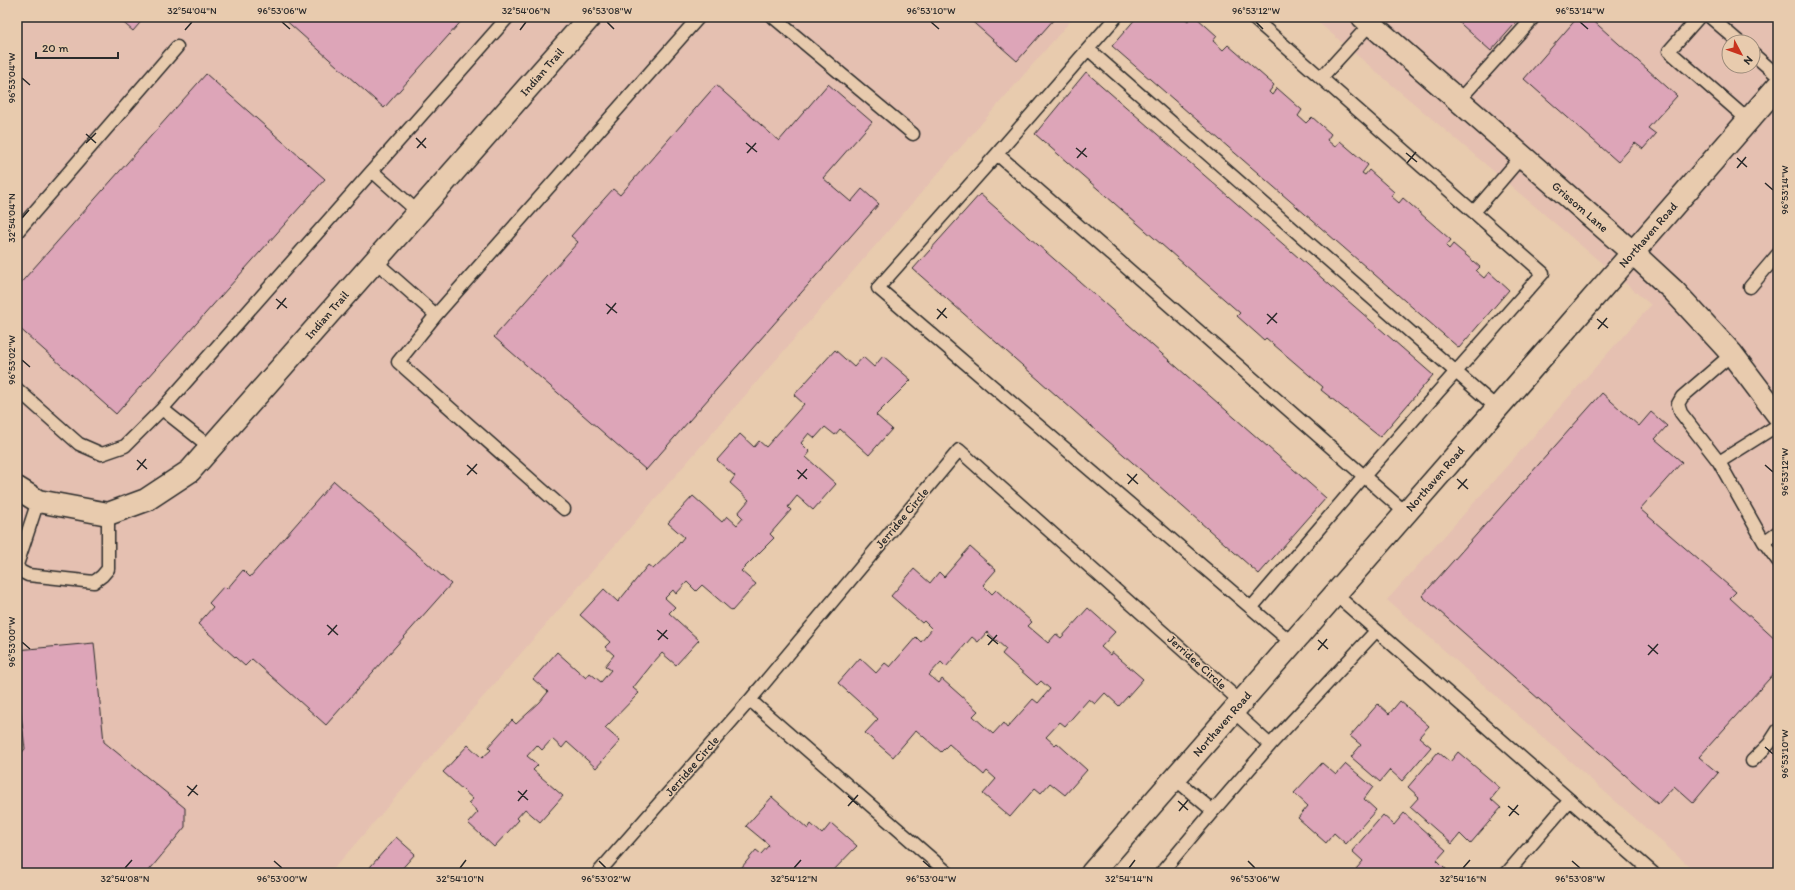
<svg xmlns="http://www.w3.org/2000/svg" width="1795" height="890" font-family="Itim,sans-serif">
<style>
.built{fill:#e5c0b1;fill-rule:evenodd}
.building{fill:#dda5b8;stroke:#2b2b2b;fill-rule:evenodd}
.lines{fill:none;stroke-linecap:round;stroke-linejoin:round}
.lane-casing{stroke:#2b2b2b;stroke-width:15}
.street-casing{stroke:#2b2b2b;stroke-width:25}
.secondary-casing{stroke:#2b2b2b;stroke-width:25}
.lane{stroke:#e8cbae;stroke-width:12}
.street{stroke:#e8cbae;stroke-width:22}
.secondary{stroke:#e8cbae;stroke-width:22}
.ticks{fill:none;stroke:#2b2b2b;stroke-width:1.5}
.labels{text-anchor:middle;stroke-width:3;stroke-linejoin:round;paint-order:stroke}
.street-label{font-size:12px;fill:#2b2b2b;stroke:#e8cbae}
.neatline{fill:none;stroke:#2b2b2b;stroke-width:1.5}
.ticks-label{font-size:10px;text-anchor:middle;fill:#2b2b2b}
</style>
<rect width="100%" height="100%" fill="#e8cbae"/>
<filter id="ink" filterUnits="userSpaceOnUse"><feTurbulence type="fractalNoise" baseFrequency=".025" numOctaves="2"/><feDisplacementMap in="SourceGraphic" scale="8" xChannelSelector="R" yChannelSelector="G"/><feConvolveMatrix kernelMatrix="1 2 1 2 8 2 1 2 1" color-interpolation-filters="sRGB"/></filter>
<g filter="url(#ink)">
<path class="built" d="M17,17H1074L330,873H17Z
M1312,17H1778V873H1697L1387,600L1651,305ZM1729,42H1753V66H1729Z"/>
<path class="building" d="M120,17H145L133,31L119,19Z
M282,17H465L384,108Z
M967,17H1056L1017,61Z
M1137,17H1183L1188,21L1191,17H1196L1217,36L1213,41L1223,50L1228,45L1274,85L1269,92L1272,95L1277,88L1302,110L1298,116L1306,123L1312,117L1331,134L1327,140L1335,147L1340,141L1368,165L1362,173L1365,175L1369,170L1394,192L1391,196L1399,203L1403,198L1451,240L1446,246L1449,249L1453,244L1480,267L1476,271L1484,278L1489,272L1509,290L1459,348L1112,46Z
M1453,17H1521L1491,51Z
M1578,17H1589L1677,96L1648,128L1656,134L1643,149L1635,143L1618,162L1524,79Z
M1086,72L1433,375L1380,437L1321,390L1323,387L1266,338L1264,340L1237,316L1240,313L1035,134Z
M206,74L325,179L116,414L17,326V287Z
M828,84L872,122L823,178L851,202L862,189L879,204L646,470L494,337L578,242L571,236L613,189L620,195L716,85L779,141Z
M980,194L1326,498L1259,574L913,269Z
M835,350L854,367L863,357L874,367L883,356L911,380L876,415L892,429L869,455L840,429L835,435L825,427L815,438L809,433L801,443L810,452L806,457L836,484L813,510L797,496L788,507L791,510L770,534L774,538L741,571L756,584L732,611L702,585L696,591L687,582L676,594L673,590L665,598L675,607L669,613L699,640L676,665L662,653L653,663L633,688L639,693L605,728L620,741L596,768L567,742L562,748L552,739L542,750L537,745L527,756L538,765L533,770L563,796L540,822L525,809L517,818L519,820L494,847L468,823L478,812L468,803L473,799L443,772L468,745L482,758L491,750L488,747L512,720L516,724L540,702L548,692L533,679L557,652L586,678L590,673L601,682L611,670L605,666L614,655L605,647L610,642L580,615L604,589L618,602L648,565L653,569L676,547L684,537L668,523L693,496L722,522L727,516L737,525L743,518L738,513L749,500L730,483L735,476L717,460L740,434L754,447L759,441L766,447L804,404L794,395Z
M1602,393L1639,426L1651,412L1667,426L1655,439L1682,462L1640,509L1736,592L1730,598L1778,642V669L1699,757L1718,773L1693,803L1674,786L1658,804L1422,596Z
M334,481L451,584L326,725L252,659L245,666L198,624L213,607L209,603L224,586L227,589L243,570L250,577Z
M970,547L996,570L983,585L992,594L996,590L1032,622L1028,626L1048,643L1056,634L1061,638L1088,608L1115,632L1101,647L1110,655L1112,652L1143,679L1119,706L1105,693L1095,704L1089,699L1065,726L1060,722L1046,737L1055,745L1057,743L1087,770L1065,795L1050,783L1041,793L1035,788L1010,817L983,794L996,779L987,771L984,775L949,744L941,752L916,730L893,757L865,733L878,719L838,683L860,658L876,673L885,663L890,667L916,637L921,642L932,629L924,621L922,623L891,596L914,569L930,583L939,572L944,577ZM987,632L1006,649L1002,654L1037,685L1041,681L1050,689L1038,703L1033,699L1007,728L1003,723L993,734L973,716L978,711L942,679L939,683L929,675L941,662L946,667L972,637L978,642Z
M94,643L104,742L185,808V827L147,873H17V758L25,749L17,679V650Z
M1400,701L1429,726L1419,737L1431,747L1402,781L1390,770L1380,782L1351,757L1361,745L1350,736L1378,704L1389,714Z
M1438,752L1450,762L1458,752L1500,788L1491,799L1501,808L1470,844L1460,834L1452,844L1410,807L1419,797L1408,787Z
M1322,763L1336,775L1346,764L1373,787L1364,799L1376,810L1346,844L1334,833L1326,843L1298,818L1308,806L1294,793Z
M772,797L808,829L811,824L822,834L831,823L857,846L831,873H737L756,850L761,854L769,845L746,826Z
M1404,813L1446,850L1437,860L1447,870L1444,873H1360L1356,869L1363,861L1352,851L1383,815L1394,825Z
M396,837L415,854L398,873H365Z"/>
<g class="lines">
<defs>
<path id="lane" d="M773,17L913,134
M1699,17L1669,51L1748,120
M1710,17L1739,42
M1088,49L1116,17
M1753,54L1778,76
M1321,78L1371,23
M1459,100L1534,17
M997,154L1088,49L1497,408
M418,212L372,171L508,17
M1474,212L1522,156
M17,232L177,47
M375,261L436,315L699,17
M1750,287L1778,254
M436,315L398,362L564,509
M1732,354L1682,397L1678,404L1681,413L1719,462L1764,542L1778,561
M17,389L79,444L102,454L125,446L162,409
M210,447L162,409L372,171
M1719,462L1778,425
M38,501L17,565L20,571L28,575L94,582L102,576L108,569V514
M1764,542L1778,532
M1335,594L1653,873
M1251,608L1364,476L1543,273L1252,17
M1292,643L878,288L997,154L1406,513
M750,700L948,873
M1270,745L1376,631
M1752,761L1769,744L1778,730
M1213,811L1270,745L1233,711
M598,873L750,700L959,450L1241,702
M1161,873L1213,811L1174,778
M1507,873L1570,800"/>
<path id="street" d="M1363,17L1633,253L1674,291L1732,354L1778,415
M17,488L38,501L108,514L146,500L190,471L590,17"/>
<path id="secondary" d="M1092,873L1778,86"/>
</defs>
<use href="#lane" class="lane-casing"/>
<use href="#street" class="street-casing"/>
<use href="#secondary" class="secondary-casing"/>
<use href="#lane" class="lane"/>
<use href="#street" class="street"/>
<use href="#secondary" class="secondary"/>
</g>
</g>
<path class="ticks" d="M282,22L290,29M607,22L614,29M931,22L939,29M1256,22L1263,29M1580,22L1588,29M185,30L192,22M520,30L526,22M22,78L30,85M86,134L96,143M416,138L426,148M86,143L96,133M746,143L757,152M417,148L426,138M1076,148L1087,157M747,153L756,143M1406,153L1417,162M1077,158L1086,148M1737,158L1747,167M1407,163L1416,152M1737,168L1746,157M1765,183L1773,190M22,218L29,210M276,299L287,308M606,304L617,313M277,309L286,298M937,309L947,318M607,314L616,303M1267,314L1277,323M937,319L946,308M1597,319L1608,328M1267,324L1277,313M1598,329L1607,318M22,360L30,367M137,460L147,469M467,465L477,474M1765,465L1773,472M137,470L146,459M797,470L807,479M1127,474L1138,484M467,475L477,464M798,479L807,469M1457,479L1468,489M1128,484L1137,474M1458,489L1467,479M327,625L338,635M657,630L668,639M328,635L337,625M987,635L998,644M658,640L667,630M1318,640L1328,649M22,642L30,649M988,645L997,635M1648,645L1658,654M1318,650L1327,639M1648,655L1658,644M1765,747L1773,754M187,786L198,795M518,791L528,800M188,796L197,785M848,796L858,805M518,801L527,790M1178,801L1188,810M848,806L858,795M1508,806L1519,815M1179,811L1188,800M1509,816L1518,805M274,861L282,868M599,861L606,868M923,861L931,868M1248,861L1255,868M1572,861L1580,868M125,868L132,860M460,868L466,860M794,868L801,860M1129,868L1135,860M1463,868L1470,860"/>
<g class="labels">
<g class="street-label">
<text transform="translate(542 72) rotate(-49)" y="4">Indian Trail</text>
<text transform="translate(1580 207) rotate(41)" y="4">Grissom Lane</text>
<text transform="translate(1648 235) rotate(-49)" y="4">Northaven Road</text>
<text transform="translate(327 315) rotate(-49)" y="4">Indian Trail</text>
<text transform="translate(1435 479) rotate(-49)" y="4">Northaven Road</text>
<text transform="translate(902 518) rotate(-50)" y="4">Jerridee Circle</text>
<text transform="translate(1197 662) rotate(42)" y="4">Jerridee Circle</text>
<text transform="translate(1222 724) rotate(-49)" y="4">Northaven Road</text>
<text transform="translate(692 766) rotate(-49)" y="4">Jerridee Circle</text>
</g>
</g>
<rect width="1795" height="890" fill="none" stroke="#e8cbae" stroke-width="44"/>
<g transform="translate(1741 54) rotate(131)"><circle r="19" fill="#e8cbae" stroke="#9c8b7a"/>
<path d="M0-3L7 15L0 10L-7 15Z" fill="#c8321e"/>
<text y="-6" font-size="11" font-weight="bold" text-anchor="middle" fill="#2b2b2b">N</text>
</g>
<path d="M36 52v6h82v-6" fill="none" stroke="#2b2b2b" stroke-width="2"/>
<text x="42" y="52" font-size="12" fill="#2b2b2b" stroke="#e8cbae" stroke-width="3" paint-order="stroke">20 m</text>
<rect x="22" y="22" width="1751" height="846" class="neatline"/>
<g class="ticks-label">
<text x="192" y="14">32°54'04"N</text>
<text x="282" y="14">96°53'06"W</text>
<text x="526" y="14">32°54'06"N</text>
<text x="607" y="14">96°53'08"W</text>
<text x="931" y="14">96°53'10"W</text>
<text x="1256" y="14">96°53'12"W</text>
<text x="1580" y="14">96°53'14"W</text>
<text transform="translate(11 78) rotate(-90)" y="4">96°53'04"W</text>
<text transform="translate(1784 190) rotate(-90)" y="4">96°53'14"W</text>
<text transform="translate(11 218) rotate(-90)" y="4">32°54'04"N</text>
<text transform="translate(11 360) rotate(-90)" y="4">96°53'02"W</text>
<text transform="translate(1784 472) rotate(-90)" y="4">96°53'12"W</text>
<text transform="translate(11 642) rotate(-90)" y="4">96°53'00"W</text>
<text transform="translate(1784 754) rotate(-90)" y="4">96°53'10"W</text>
<text x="125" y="882">32°54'08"N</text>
<text x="282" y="882">96°53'00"W</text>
<text x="460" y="882">32°54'10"N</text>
<text x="606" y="882">96°53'02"W</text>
<text x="794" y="882">32°54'12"N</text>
<text x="931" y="882">96°53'04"W</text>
<text x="1129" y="882">32°54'14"N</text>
<text x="1255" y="882">96°53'06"W</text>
<text x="1463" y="882">32°54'16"N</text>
<text x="1580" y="882">96°53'08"W</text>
</g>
</svg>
